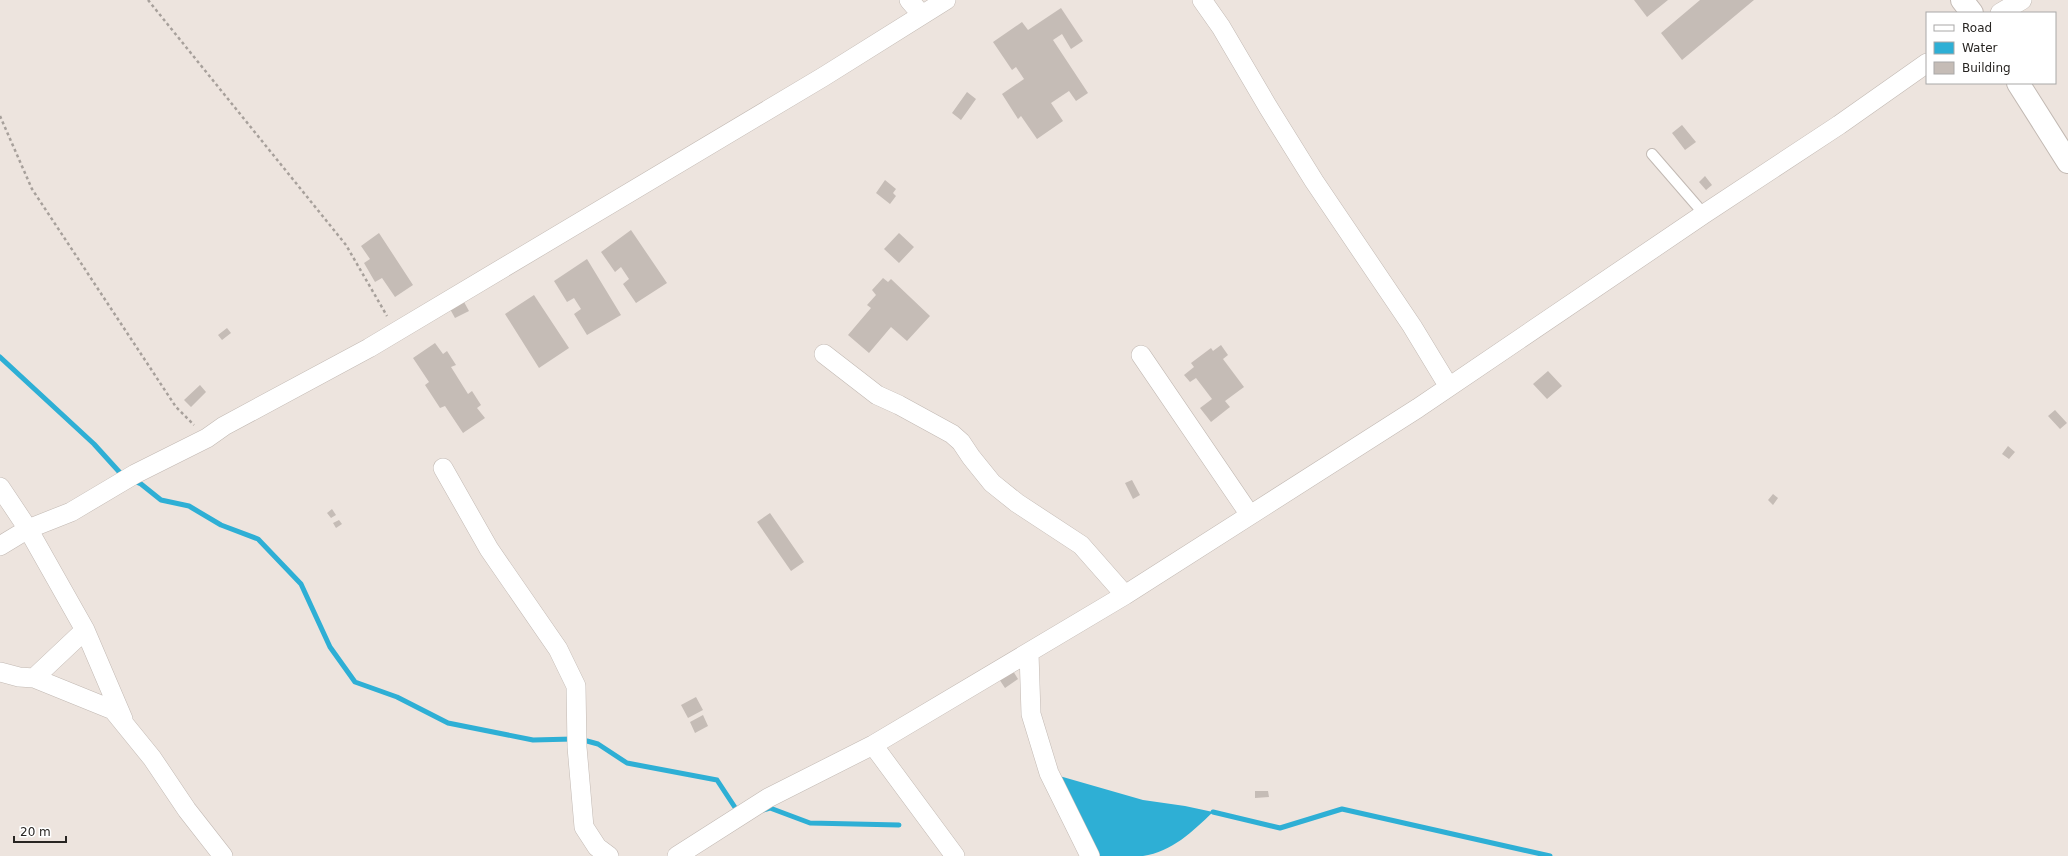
<svg xmlns="http://www.w3.org/2000/svg" width="2068" height="856" font-family="'DejaVu Sans',sans-serif">
<style>
.water{fill:#2eafd5}
.lines{fill:none;stroke-linecap:round;stroke-linejoin:round}
.stream{stroke:#2eafd5;stroke-width:5}
.building{fill:#c5bcb6}
.lane-casing{stroke:#c2b9b3;stroke-width:12}
.street-casing{stroke:#c2b9b3;stroke-width:20}
.secondary-casing{stroke:#c2b9b3;stroke-width:24}
.path{stroke:#a7a09b;stroke-width:2.5;stroke-dasharray:3 3;stroke-linecap:butt}
.lane{stroke:#fff;stroke-width:10}
.street{stroke:#fff;stroke-width:19}
.secondary{stroke:#fff;stroke-width:22}
</style>
<rect width="100%" height="100%" fill="#ede4de"/>
<path class="water" d="M1049,773L1143,800L1185,806L1213,812C1193,831 1172,852 1143,856C1126,856 1107,856 1090,856Z"/>
<g class="lines">
<path class="stream" d="M0,357L94,444L123,476
M132,480L141,484L161,500L189,506L221,525L258,539L301,584L330,647L355,682L397,697L448,723L533,740L573,739
M587,741L598,744L627,763L717,780L738,812
M763,810L770,808L810,823L899,825
M1213,812L1280,828L1342,809L1550,856"/>
</g>
<path class="building" d="M1634,0H1668L1647,17Z
M1700,0H1754L1682,60L1661,33Z
M1061,8L1083,41L1071,49L1062,34L1053,40L1088,93L1076,101L1069,91L1051,103L1063,121L1037,139L1021,116L1018,119L1002,94L1024,79L1016,67L1012,70L993,42L1022,22L1028,30Z
M967,92L976,99L961,120L952,113Z
M1682,125L1696,142L1685,150L1672,133Z
M1705,176L1712,185L1706,190L1699,182Z
M885,180L896,189L893,193L896,196L890,204L876,193Z
M631,230L667,283L636,303L623,284L629,279L621,267L615,272L601,252Z
M379,233L413,285L395,297L382,278L375,282L364,263L370,259L361,246Z
M899,233L914,247L899,263L884,249Z
M587,259L621,315L587,335L574,314L581,309L574,298L567,302L554,281Z
M883,278L888,282L891,279L930,316L907,341L891,327L869,353L848,335L871,308L867,305L876,295L872,290Z
M534,295L569,348L539,368L505,314Z
M464,302L469,311L455,318L450,309Z
M227,328L231,333L222,340L218,335Z
M435,343L443,354L447,351L456,365L451,367L468,394L472,391L481,405L477,408L485,418L463,433L445,406L440,408L425,385L429,382L413,358Z
M1221,345L1228,355L1223,359L1244,387L1225,401L1230,407L1211,422L1200,408L1212,399L1196,378L1190,382L1184,375L1194,367L1191,363L1211,348L1213,351Z
M1548,371L1562,386L1547,399L1533,384Z
M200,385L206,392L191,407L184,400Z
M2055,410L2067,423L2060,429L2048,416Z
M2008,446L2015,452L2009,459L2002,454Z
M1132,480L1140,495L1133,499L1125,483Z
M1773,494L1778,498L1773,505L1768,500Z
M332,509L336,515L331,518L327,513Z
M770,513L804,562L791,571L757,522Z
M339,520L342,524L336,528L333,523Z
M1013,671L1018,679L1005,688L999,679Z
M696,697L703,710L688,718L681,705Z
M703,715L708,726L695,733L690,722Z
M1255,791H1268L1269,797L1255,798Z"/>
<g class="lines">
<defs>
<path id="lane" d="M1652,154L1704,214"/>
<path id="street" d="M909,0L922,15
M1202,0L1221,27L1268,107L1314,181L1412,326L1449,387
M2000,13L2022,0
M824,354L877,395L899,405L952,434L961,442L971,457L992,483L1017,503L1081,545L1125,595
M1141,355L1250,515
M443,468L489,549L558,649L576,686L577,747L584,827L597,847L609,856
M0,487L28,529L85,630L123,719
M0,546L28,529L71,512L135,474L207,438L224,426L369,348L823,77L946,0
M1029,653L1031,714L1049,773L1090,856
M0,672L19,677L34,678L113,710L152,758L187,810L223,856
M34,678L85,630
M873,745L955,856
M677,856L768,798L873,745L1125,595L1418,408L1704,214L1839,125L1927,63"/>
<path id="secondary" d="M1962,0L1972,13
M2018,83L2068,162"/>
</defs>
<use href="#lane" class="lane-casing"/>
<use href="#street" class="street-casing"/>
<use href="#secondary" class="secondary-casing"/>
<path class="path" d="M148,0L346,245L387,316
M0,116L32,189L176,407L194,425"/>
<use href="#lane" class="lane"/>
<use href="#street" class="street"/>
<use href="#secondary" class="secondary"/>
</g>
<rect x="1926" y="12" width="130" height="72" fill="#ffffff" stroke="#a9a8a7"/>
<rect x="1934" y="25" width="20" height="6" fill="#ffffff" stroke="#a9a8a7"/>
<text x="1962" y="32" font-size="12" fill="#282522">Road</text>
<rect x="1934" y="42" width="20" height="12" fill="#2eafd5" stroke="#a9a8a7"/>
<text x="1962" y="52" font-size="12" fill="#282522">Water</text>
<rect x="1934" y="62" width="20" height="12" fill="#c5bcb6" stroke="#a9a8a7"/>
<text x="1962" y="72" font-size="12" fill="#282522">Building</text>
<path d="M14 836v6h52v-6" fill="none" stroke="#282522" stroke-width="2"/>
<text x="20" y="836" font-size="12" fill="#282522" stroke="#ffffff" stroke-width="3" paint-order="stroke">20 m</text>
</svg>
